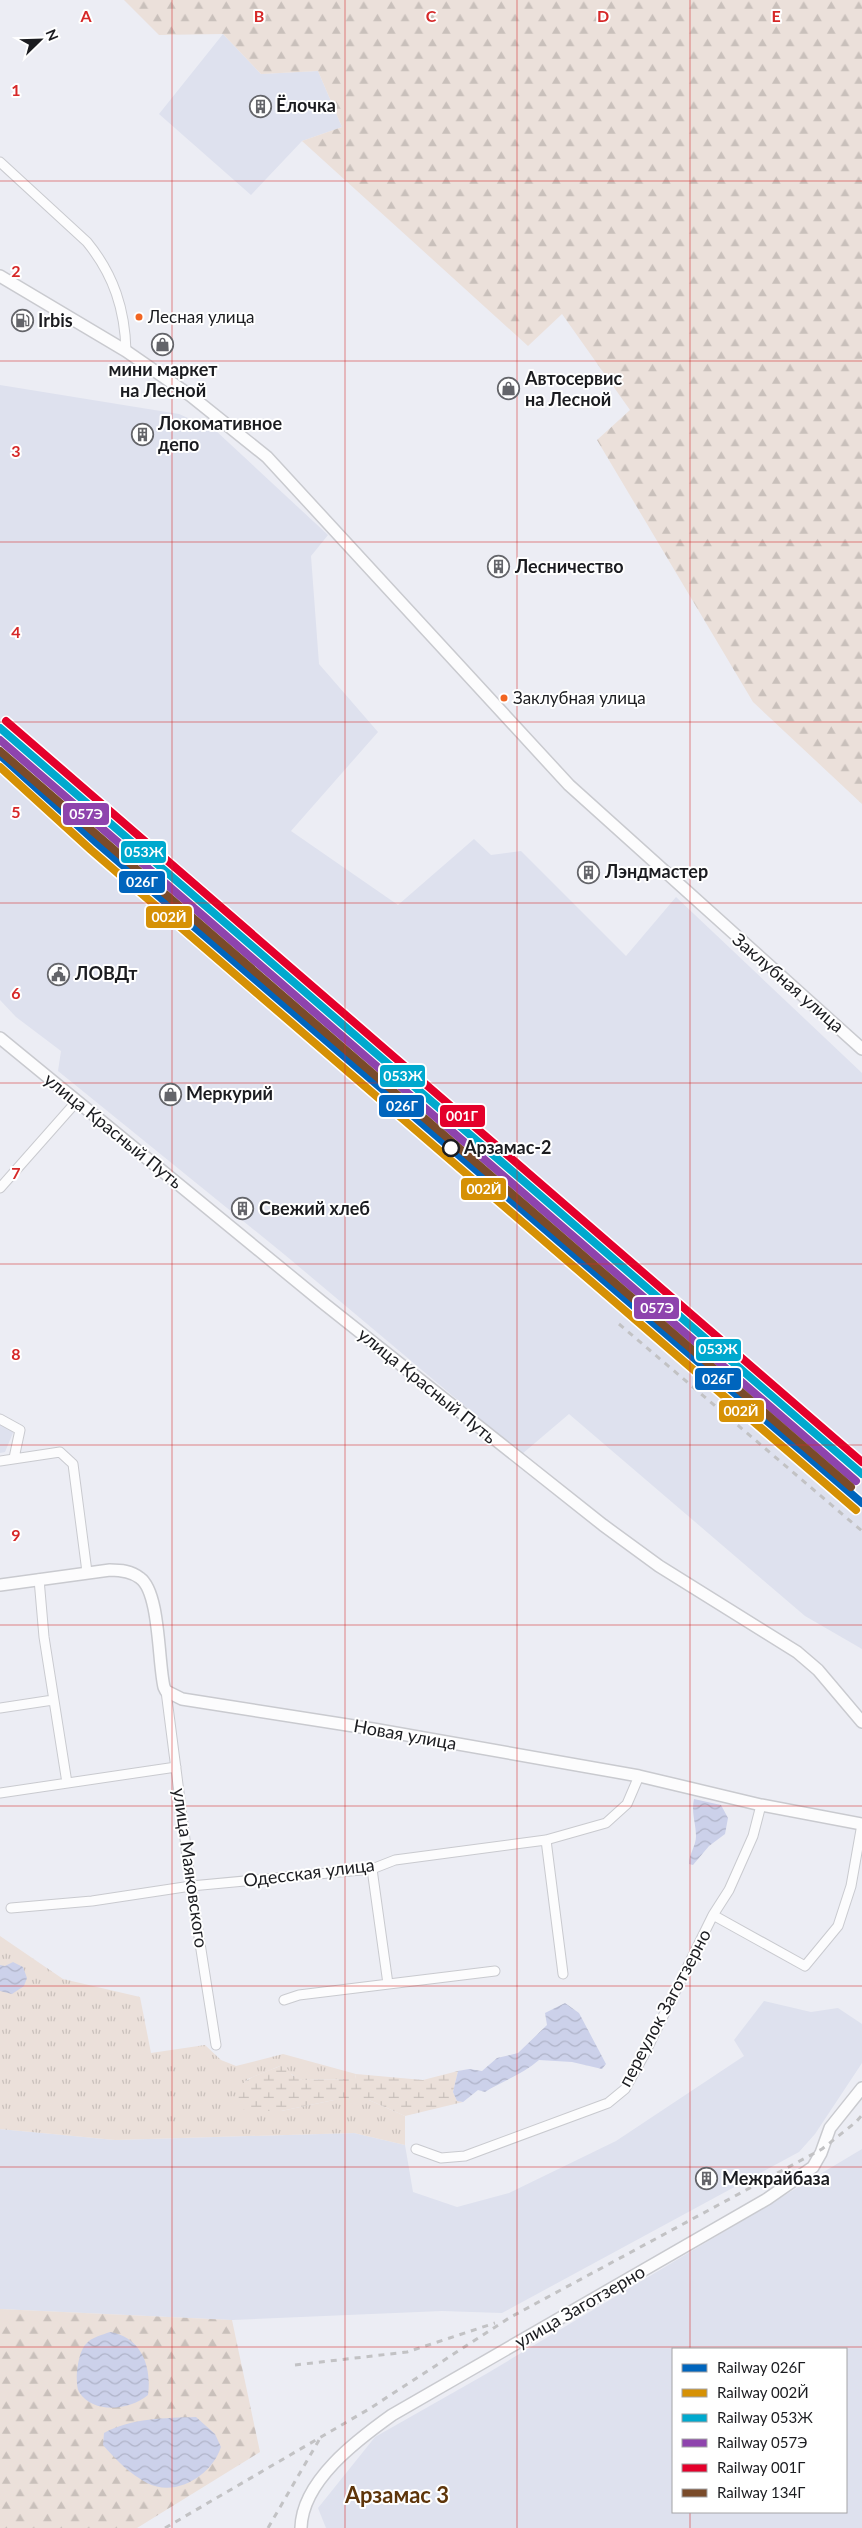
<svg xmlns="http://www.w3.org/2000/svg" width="862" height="2528" font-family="Lato,sans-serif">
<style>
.built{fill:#dee1ee;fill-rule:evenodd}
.grass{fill:url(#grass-tufts)}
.forest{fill:url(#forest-firs)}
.wetland{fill:url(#wetland-marsh)}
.water{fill:url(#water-waves)}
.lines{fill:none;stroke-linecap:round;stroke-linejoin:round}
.street-casing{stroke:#c9cacf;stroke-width:11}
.secondary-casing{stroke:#c9cacf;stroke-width:14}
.street{stroke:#fcfcfd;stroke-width:9}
.secondary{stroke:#fcfcfd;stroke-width:11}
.rail{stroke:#c2c2c4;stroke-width:3;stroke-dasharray:6 6;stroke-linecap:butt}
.rail-1-casing{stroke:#fff;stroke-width:11}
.rail-2-casing{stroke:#fff;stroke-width:11}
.rail-3-casing{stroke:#fff;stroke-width:11}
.rail-4-casing{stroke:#fff;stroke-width:11}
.rail-5-casing{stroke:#fff;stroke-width:11}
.rail-6-casing{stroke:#fff;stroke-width:11}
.rail-1{stroke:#0065bd;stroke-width:8}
.rail-2{stroke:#d69105;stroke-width:8}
.rail-3{stroke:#00a9ce;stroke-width:8}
.rail-4{stroke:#8e44ad;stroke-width:8}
.rail-5{stroke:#e4002b;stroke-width:8}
.rail-6{stroke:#7a4b2a;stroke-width:8}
.grid{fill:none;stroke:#d62828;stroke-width:1;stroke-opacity:0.55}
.bus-dot{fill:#f26522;stroke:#fff;stroke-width:2}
.stop-dot{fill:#fff;stroke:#1b1c20;stroke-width:2.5}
.labels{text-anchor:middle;stroke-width:4;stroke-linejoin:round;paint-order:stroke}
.bus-label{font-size:17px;fill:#1b1c20;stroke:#fff;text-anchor:start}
.poi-label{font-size:18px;font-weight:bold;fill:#1b1c20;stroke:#fff;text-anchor:start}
.street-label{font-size:18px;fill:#1b1c20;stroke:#fff}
.stop-label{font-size:18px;font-weight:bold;fill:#1b1c20;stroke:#fff;text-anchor:start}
.district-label{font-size:22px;font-weight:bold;fill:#5e350a;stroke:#fff}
.grid-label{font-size:16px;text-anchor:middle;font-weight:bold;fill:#d62828;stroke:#fff;stroke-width:4;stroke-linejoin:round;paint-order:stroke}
.line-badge{stroke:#fff;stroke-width:2}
.badge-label{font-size:14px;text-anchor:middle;font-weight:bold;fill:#fff}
</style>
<defs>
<pattern id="grass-tufts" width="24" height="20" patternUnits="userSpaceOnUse" patternTransform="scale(1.25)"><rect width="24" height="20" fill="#ebe0da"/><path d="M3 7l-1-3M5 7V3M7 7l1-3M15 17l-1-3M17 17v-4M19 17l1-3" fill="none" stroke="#c9c0bb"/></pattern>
<pattern id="forest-firs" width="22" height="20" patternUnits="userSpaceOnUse" patternTransform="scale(1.25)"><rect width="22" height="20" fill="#ebe0da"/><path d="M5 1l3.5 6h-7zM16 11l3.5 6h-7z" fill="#c9c0bb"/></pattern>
<pattern id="wetland-marsh" width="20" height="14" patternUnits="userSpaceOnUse" patternTransform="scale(1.25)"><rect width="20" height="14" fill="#ebe0da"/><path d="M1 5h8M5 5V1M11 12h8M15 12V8" fill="none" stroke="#c9c0bb"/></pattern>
<pattern id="water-waves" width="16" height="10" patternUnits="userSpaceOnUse" patternTransform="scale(1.25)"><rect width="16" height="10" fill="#ccd1ea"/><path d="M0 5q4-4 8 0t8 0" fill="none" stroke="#afb3c8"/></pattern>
</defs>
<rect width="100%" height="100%" fill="#ecedf4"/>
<path class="built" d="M223,34L261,74L318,71L342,127L302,141L251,195L159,114Z
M0,385L179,414L215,430L328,535L311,556L319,664L378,732L291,831L398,905L474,839L491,855L521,851L626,956L676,897L862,1073V1649L805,1616L569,1414L522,1454L285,1255L58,1071L61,1051L16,1017L0,1000Z
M0,1421L15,1428L5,1452L0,1453Z
M764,2001L811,2012L838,2008L862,2024V2063L815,2134L799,2152L502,2313L442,2311L232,2320L0,2309V2129L115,2140L354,2133L405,2145L413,2192L457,2207L509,2193L616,2141L744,2056L734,2040Z
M862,2149V2528H326L318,2508L375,2437L486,2374ZM673,2349H846V2512H673Z"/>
<path class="grass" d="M0,1936L63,1979L140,1997L151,2053L205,2045L221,2060L236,2066L283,2054L356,2074L355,2079L302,2080C292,2077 289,2070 280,2066L248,2079L240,2087L281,2111L334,2100H369L405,2116V2145L354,2133L115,2140L0,2129Z"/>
<path class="forest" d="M124,0H862V804L753,702L597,440L630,410L562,314L528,346L302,141L342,127L318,71L261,74L223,34L159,35Z
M0,2309L232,2320L260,2452L137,2528H0Z"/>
<path class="wetland" d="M280,2066L286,2067L292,2075L302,2080L355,2079L356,2074L423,2080L458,2071L453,2092L457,2101L463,2102L405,2116L369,2100H334L281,2111H251L240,2109C224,2081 263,2074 280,2066Z"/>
<path class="water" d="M694,1799L721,1805L728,1818L725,1834L709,1846L693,1865L689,1864C689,1854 696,1846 696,1836C696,1823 691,1813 694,1799Z
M13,1962L23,1967L27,1978L24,1986L12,1994L0,1991V1965L5,1966Z
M565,2003L579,2013L606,2064L602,2069L572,2062L539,2060C523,2074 503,2081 485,2092L478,2090L463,2102L457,2101L453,2092L458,2071L469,2069L482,2071L497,2058L518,2053L547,2025L545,2013Z
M110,2332C141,2337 152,2366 148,2395C130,2410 94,2415 79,2392C74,2383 78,2351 86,2344C92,2337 102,2335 110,2332Z
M196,2417L215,2434L221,2447C212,2475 176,2498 147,2483C130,2474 115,2459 103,2445L104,2433C132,2418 165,2418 196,2417Z"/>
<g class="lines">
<defs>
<path id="street" d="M0,162L87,242C114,275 125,310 126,351
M0,1188L77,1101
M0,1419L20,1430L14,1458
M0,1461L60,1452L73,1464L87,1572
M39,1579L44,1637L67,1783
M166,1691L191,1886L216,2045
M0,1708L53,1700
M0,1793L176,1767
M546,1840L563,1974
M372,1869L388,1984
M11,1908L92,1901L191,1886L372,1869L395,1860L546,1840L606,1823L627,1804L639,1776
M713,1915L805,1966L838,1926L851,1886L862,1824
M284,2000L299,1995L495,1971
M416,2149L441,2158L465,2156L608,2103L625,2089L644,2055L713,1915L729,1890L753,1836L761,1805"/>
<path id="secondary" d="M0,276L126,351L191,396L267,457L569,785L862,1049
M0,1038L322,1302L603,1525L659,1566L797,1652L818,1670L862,1722
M0,1585L110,1570C121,1570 131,1571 140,1578C160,1592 158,1662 164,1687L166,1691L182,1699L373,1729L639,1776L761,1805L862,1824
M301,2528C302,2481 357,2440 392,2415L767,2199L813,2167L821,2153L830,2128L862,2088"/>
</defs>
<use href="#street" class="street-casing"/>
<use href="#secondary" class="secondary-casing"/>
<use href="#street" class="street"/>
<use href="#secondary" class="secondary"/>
<path class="rail" d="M619,1324L862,1531
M295,2365L407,2352L495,2323
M165,2528L369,2409L509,2318L822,2149L856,2122L862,2115
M268,2528L319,2440"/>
<defs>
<path id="rail-1" d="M0,755L97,843L862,1503"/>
<path id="rail-2" d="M0,767L91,850L856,1510"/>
<path id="rail-3" d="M0,728L862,1474"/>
<path id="rail-4" d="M0,740L856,1481"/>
<path id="rail-5" d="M6,721L862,1462"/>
<path id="rail-6" d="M0,751L851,1487"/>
</defs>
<use href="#rail-1" class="rail-1-casing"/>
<use href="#rail-2" class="rail-2-casing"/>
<use href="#rail-3" class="rail-3-casing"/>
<use href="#rail-4" class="rail-4-casing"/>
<use href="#rail-5" class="rail-5-casing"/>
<use href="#rail-6" class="rail-6-casing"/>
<use href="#rail-1" class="rail-1"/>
<use href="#rail-2" class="rail-2"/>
<use href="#rail-3" class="rail-3"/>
<use href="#rail-4" class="rail-4"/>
<use href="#rail-5" class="rail-5"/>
<use href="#rail-6" class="rail-6"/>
</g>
<path class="grid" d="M172,0V2528M345,0V2528M517,0V2528M690,0V2349M0,181H862M0,361H862M0,542H862M0,722H862M0,903H862M0,1083H862M0,1264H862M0,1445H862M0,1625H862M0,1806H862M0,1986H862M0,2167H862M0,2347H862M690,2512V2528"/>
<defs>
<symbol id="building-ring" viewBox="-11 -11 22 22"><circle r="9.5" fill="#fff" stroke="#64656a" stroke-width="1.5"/><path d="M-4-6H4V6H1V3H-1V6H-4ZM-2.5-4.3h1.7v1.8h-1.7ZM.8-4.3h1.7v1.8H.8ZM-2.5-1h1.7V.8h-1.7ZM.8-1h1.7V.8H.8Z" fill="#64656a"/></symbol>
<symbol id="fuel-ring" viewBox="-11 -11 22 22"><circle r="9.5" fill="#fff" stroke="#64656a" stroke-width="1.5"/><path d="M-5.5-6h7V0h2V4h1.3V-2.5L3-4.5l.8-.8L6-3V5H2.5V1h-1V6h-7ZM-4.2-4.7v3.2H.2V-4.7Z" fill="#64656a"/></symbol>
<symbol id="shop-ring" viewBox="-11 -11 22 22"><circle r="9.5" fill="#fff" stroke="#64656a" stroke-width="1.5"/><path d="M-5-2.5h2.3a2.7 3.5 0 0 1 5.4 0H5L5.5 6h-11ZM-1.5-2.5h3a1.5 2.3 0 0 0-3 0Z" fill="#64656a"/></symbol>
<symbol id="civic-ring" viewBox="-11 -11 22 22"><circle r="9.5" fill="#fff" stroke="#64656a" stroke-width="1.5"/><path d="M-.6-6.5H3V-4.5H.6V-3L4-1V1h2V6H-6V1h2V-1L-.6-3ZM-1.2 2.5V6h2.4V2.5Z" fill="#64656a"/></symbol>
</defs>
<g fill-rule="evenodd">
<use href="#building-ring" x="248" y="94" width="25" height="25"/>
<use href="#fuel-ring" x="10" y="308" width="25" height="25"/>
<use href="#shop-ring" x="150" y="332" width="25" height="25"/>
<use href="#shop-ring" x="496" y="376" width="25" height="25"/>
<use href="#building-ring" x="130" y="422" width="25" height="25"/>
<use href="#building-ring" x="486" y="554" width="25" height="25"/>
<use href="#building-ring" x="576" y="860" width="25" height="25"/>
<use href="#civic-ring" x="46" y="962" width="25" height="25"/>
<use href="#shop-ring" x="158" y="1082" width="25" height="25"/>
<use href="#building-ring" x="230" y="1196" width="25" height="25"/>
<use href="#building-ring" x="694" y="2166" width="25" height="25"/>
</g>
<g class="bus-dot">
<circle cx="139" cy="317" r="4.5"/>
<circle cx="504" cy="698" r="4.5"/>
</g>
<circle class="stop-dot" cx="451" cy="1148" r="8"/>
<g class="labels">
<g class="bus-label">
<text x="148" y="323">Лесная улица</text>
<text x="513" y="704">Заклубная улица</text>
</g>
<g class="poi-label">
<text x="276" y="112">Ёлочка</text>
<text x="38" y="327">Irbis</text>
<text x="163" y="376" text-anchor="middle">мини маркет<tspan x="163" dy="21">на Лесной</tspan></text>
<text x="525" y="385">Автосервис<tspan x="525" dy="21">на Лесной</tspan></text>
<text x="158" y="430">Локомативное<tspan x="158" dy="21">депо</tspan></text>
<text x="515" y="573">Лесничество</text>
<text x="605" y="878">Лэндмастер</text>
<text x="75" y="980">ЛОВДт</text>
<text x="186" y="1100">Меркурий</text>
<text x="259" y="1215">Свежий хлеб</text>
<text x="722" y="2185">Межрайбаза</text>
</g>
<g class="street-label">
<text transform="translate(788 983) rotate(41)" y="6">Заклубная улица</text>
<text transform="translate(113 1131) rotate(39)" y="6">улица Красный Путь</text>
<text transform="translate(427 1386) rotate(39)" y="6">улица Красный Путь</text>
<text transform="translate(405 1735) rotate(10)" y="6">Новая улица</text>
<text transform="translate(190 1868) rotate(82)" y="6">улица Маяковского</text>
<text transform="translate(309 1873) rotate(-7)" y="6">Одесская улица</text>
<text transform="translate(665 2008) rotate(-62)" y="6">переулок Заготзерно</text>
<text transform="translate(580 2307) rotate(-30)" y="6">улица Заготзерно</text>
</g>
<g class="stop-label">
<text x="464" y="1154">Арзамас-2</text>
</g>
<g class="district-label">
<text x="397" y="2503">Арзамас 3</text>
</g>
</g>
<g class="grid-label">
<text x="86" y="22">A</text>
<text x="259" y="22">B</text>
<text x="431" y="22">C</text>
<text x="603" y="22">D</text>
<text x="776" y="22">E</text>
<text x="16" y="96">1</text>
<text x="16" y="277">2</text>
<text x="16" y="457">3</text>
<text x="16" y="638">4</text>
<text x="16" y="818">5</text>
<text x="16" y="999">6</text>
<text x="16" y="1179">7</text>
<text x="16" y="1360">8</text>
<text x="16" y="1541">9</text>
</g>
<g class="line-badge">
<rect x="62" y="802" width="48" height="24" rx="5" fill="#8e44ad"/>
<rect x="120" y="840" width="47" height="24" rx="5" fill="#00a9ce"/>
<rect x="118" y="870" width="48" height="24" rx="5" fill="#0065bd"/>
<rect x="145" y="905" width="48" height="24" rx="5" fill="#d69105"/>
<rect x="379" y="1064" width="47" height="24" rx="5" fill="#00a9ce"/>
<rect x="378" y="1094" width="47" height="24" rx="5" fill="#0065bd"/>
<rect x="439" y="1104" width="47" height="24" rx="5" fill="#e4002b"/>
<rect x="460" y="1177" width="47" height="24" rx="5" fill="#d69105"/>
<rect x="633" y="1296" width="47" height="24" rx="5" fill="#8e44ad"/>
<rect x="695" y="1338" width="47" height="24" rx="5" fill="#00a9ce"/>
<rect x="694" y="1367" width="48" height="24" rx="5" fill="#0065bd"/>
<rect x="718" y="1399" width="47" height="24" rx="5" fill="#d69105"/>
</g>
<g class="badge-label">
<text x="86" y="819">057Э</text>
<text x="144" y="857">053Ж</text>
<text x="142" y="887">026Г</text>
<text x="169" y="922">002Й</text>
<text x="403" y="1081">053Ж</text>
<text x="402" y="1111">026Г</text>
<text x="462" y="1121">001Г</text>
<text x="484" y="1194">002Й</text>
<text x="657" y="1313">057Э</text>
<text x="718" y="1354">053Ж</text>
<text x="718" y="1384">026Г</text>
<text x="741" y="1416">002Й</text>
</g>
<rect x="672" y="2348" width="175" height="165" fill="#ffffff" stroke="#a4a4a6"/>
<rect x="682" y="2364" width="25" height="8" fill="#0065bd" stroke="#a4a4a6"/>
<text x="717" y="2373" font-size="15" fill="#1b1c20">Railway 026Г</text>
<rect x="682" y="2389" width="25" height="8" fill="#d69105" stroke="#a4a4a6"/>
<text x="717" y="2398" font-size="15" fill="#1b1c20">Railway 002Й</text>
<rect x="682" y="2414" width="25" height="8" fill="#00a9ce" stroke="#a4a4a6"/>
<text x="717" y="2423" font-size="15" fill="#1b1c20">Railway 053Ж</text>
<rect x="682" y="2439" width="25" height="8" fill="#8e44ad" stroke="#a4a4a6"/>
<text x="717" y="2448" font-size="15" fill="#1b1c20">Railway 057Э</text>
<rect x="682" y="2464" width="25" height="8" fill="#e4002b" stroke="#a4a4a6"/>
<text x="717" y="2473" font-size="15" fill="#1b1c20">Railway 001Г</text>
<rect x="682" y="2489" width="25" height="8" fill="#7a4b2a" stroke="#a4a4a6"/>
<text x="717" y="2498" font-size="15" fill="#1b1c20">Railway 134Г</text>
<g transform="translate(40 40) rotate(67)" stroke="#ffffff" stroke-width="4" paint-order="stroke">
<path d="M0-4L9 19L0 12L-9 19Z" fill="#1b1c20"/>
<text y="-8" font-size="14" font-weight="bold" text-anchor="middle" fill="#1b1c20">N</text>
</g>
</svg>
